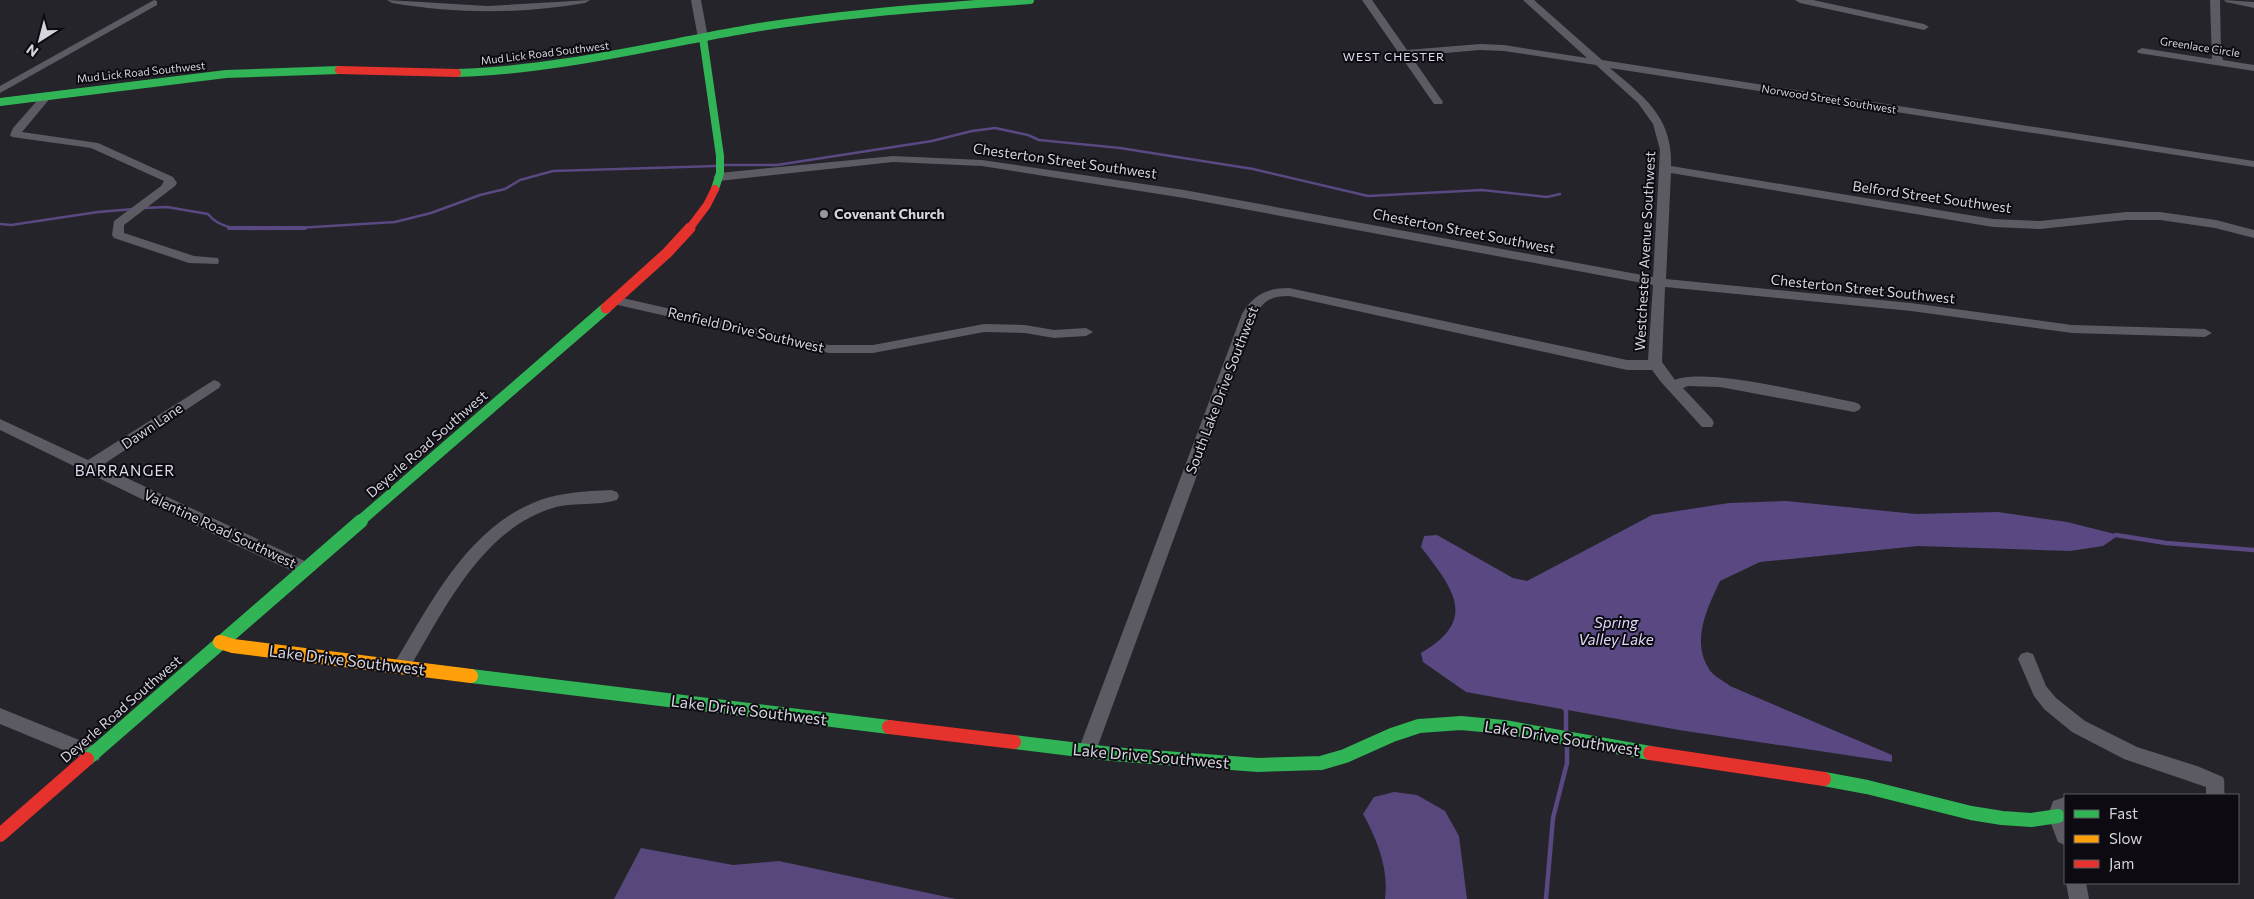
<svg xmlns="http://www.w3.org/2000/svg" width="2254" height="899" font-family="Commissioner,sans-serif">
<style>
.forest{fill:#57477d}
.water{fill:#594881}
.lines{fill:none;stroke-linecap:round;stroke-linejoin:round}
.stream-far2{stroke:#594881;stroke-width:2.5}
.stream-far1{stroke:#594881;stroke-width:4}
.stream{stroke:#594881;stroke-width:4.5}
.street{fill:#5c5a62;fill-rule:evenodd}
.fast-far2{stroke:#30b455;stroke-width:8}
.fast-far1{stroke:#30b455;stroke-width:11}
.fast{stroke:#30b455;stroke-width:14}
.slow{stroke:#ff9f0a;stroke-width:14}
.jam-far2{stroke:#e5322d;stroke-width:8}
.jam-far1{stroke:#e5322d;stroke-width:11}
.jam{stroke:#e5322d;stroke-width:14}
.poi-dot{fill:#98969e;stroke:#0d0b11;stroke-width:2}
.labels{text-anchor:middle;stroke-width:4;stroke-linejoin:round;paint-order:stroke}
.far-street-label{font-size:11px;fill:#d6d4dd;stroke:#0d0b11}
.far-neighbourhood-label{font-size:12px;letter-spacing:1px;fill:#dfdbed;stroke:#0d0b11}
.street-label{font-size:14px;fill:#d6d4dd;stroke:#0d0b11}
.poi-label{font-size:14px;font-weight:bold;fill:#d6d4dd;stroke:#0d0b11;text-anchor:start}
.neighbourhood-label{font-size:15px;letter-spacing:1px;fill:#dfdbed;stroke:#0d0b11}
.water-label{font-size:15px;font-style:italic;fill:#e0d7fc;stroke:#0d0b11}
.near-street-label{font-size:16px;fill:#d6d4dd;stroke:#0d0b11}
</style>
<rect width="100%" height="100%" fill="#25242a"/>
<path class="forest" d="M1394,792L1417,795L1445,811L1459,836L1467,899H1385C1389,869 1377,839 1363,814L1374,797Z
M641,848L733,865L779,861L956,899H614Z"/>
<path class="water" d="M1786,501L1916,514L1998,512L2067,522L2119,535L2103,546L2070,551L1918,546L1760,562L1720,581C1707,609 1691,640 1709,669C1713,676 1724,681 1730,686L1892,755V762L1679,730L1466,692L1423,662L1421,653C1479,619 1453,589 1421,547L1424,536L1437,535L1513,578L1527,581L1652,515L1729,503Z"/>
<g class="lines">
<path class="stream-far2" d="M723,165H777L932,141L972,131L995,128L1028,135L1039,140L1120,148L1253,169L1368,196L1482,190L1547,197L1560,194
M143,208L167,207L208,214C223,233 248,228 270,229
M0,224L11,225L98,212L134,209
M281,229L395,222L431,213L480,195L505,189L520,180L553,171L716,166"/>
<path class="stream-far1" d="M229,228H305"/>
<path class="stream" d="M2116,535L2166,543L2254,550
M1563,707L1566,710V731
M1546,899L1553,818L1567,763V746"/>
<path class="street" d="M154,0L157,1V5L0,93V86Z
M387,0L488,6L590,0L585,3C520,14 457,14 392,3Z
M691,0H701L708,38L707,40H699L698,38Z
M1362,0H1372L1407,50L1480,44L1504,45L1587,58L1523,0H1534L1602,60L2254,161V167L1610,68C1644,97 1673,117 1671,166L1993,219L2040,221L2126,212H2160L2216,220L2254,230V238L2215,228L2160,220H2126L2040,229L1993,227L1671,173L1666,279L1911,303L2072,325L2205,329L2212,333L2205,337L2072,333L1911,311L1665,287L1662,362L1675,380C1706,367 1816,395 1854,402L1859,404L1861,407L1859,410L1854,412L1720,387L1688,386L1683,388L1712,419L1714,423L1712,427H1702L1661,382L1652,370H1627L1289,296C1273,296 1264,300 1256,314L1096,751L1094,757L1087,759L1080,757L1078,751L1242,314C1253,295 1267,288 1289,288L1627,360H1648L1653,285L1184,198L982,166L893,162L719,181L713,177L719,173L893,156L982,160L1184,190L1653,277L1660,150L1653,124L1638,103L1596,65L1504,51L1480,50L1411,56L1443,102L1442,104H1434Z
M1795,0H1813L1924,24L1929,27L1924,30L1800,3Z
M2210,0H2220L2221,54L2223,60L2254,65V71L2138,53L2137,51L2142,48L2212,59Z
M2224,0L2254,2V8L2226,2Z
M47,93L52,96L22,132L98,143L173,177L177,183L175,186L124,225V233L194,256L218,258L219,261L218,264L189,263L114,238L112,235L114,221L161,186L164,181L91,148L12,137L10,135L13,128L43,94Z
M614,296L829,345H873L984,324L1025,325L1054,330L1086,328L1093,332L1086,336L1054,338L1025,333L984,332L873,353H829L609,303L607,300Z
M214,380L219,382L221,385L219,388L101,466L311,564L313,569L311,574L305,575L299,574L236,545L0,430V419L88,460Z
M611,490L617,492L619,496L617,500C597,506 576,502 556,507C481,528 444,611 407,672L401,674L395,672L392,667L395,662C434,598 472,519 550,497C570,492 591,491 611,490Z
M2027,652L2033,654L2046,686L2056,698L2085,721L2137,747L2197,766L2223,777C2226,784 2223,789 2225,795H2206V787L2203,786L2124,759L2072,732L2044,709L2034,696L2018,659L2021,654Z
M0,708L99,748L101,754L99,760L92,762L0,724Z
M2065,797V845L2058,842L2048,816L2053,801Z
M2066,883H2086L2089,899H2069Z"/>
<path class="fast-far2" d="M703,38L720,156V173L715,189
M457,73C556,70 651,46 748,29C841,13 936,7 1030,0
M0,102L226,74L339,70"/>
<path class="fast-far1" d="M359,522L606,308"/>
<path class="fast" d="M471,676L889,727
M1014,742L1112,754L1258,765L1321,763L1345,756L1392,735L1419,726L1461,723L1504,727L1650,753
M87,759L361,521
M1824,779L1867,787L1971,813L2002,818L2031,820L2058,816"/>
<path class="slow" d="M220,642L233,646L471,676"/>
<path class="jam-far2" d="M339,70L457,73
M689,229L707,205L715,189"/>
<path class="jam-far1" d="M606,308L667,253L690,228"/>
<path class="jam" d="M889,727L1014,742
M1650,753L1824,779
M0,835L87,759"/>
</g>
<circle class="poi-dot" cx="824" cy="214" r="5"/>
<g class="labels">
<g class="far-street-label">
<text transform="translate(2200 47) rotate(9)" y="4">Greenlace Circle</text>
<text transform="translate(545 53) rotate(-7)" y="4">Mud Lick Road Southwest</text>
<text transform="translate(141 72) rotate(-6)" y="4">Mud Lick Road Southwest</text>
<text transform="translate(1829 99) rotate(9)" y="4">Norwood Street Southwest</text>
</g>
<g class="far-neighbourhood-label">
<text x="1394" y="61">WEST CHESTER</text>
</g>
<g class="street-label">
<text transform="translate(1065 161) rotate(8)" y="5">Chesterton Street Southwest</text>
<text transform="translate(1932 197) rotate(8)" y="5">Belford Street Southwest</text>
<text transform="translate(1464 231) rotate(11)" y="5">Chesterton Street Southwest</text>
<text transform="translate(1645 251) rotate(-87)" y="5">Westchester Avenue Southwest</text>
<text transform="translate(1863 289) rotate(6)" y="5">Chesterton Street Southwest</text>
<text transform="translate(746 330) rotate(13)" y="5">Renfield Drive Southwest</text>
<text transform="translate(1222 390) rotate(-69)" y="5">South Lake Drive Southwest</text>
<text transform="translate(152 426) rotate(-34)" y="5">Dawn Lane</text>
<text transform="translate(427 444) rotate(-41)" y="5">Deyerle Road Southwest</text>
<text transform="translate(220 529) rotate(25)" y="5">Valentine Road Southwest</text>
<text transform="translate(121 709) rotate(-41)" y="5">Deyerle Road Southwest</text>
</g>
<g class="poi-label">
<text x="834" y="219">Covenant Church</text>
</g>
<g class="neighbourhood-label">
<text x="125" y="476">BARRANGER</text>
</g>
<g class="water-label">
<text x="1616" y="628">Spring<tspan x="1616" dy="17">Valley Lake</tspan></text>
</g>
<g class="near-street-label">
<text transform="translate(347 660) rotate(7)" y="6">Lake Drive Southwest</text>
<text transform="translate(749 710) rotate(7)" y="6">Lake Drive Southwest</text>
<text transform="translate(1562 738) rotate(9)" y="6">Lake Drive Southwest</text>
<text transform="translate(1151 756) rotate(5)" y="6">Lake Drive Southwest</text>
</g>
</g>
<rect x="2064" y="794" width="175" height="90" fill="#0d0b11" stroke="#5d5b63"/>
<rect x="2074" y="810" width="25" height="8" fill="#30b455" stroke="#5d5b63"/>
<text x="2109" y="819" font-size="15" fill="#d6d4dd">Fast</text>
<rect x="2074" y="835" width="25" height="8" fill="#ff9f0a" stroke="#5d5b63"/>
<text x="2109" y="844" font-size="15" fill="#d6d4dd">Slow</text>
<rect x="2074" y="860" width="25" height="8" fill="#e5322d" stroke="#5d5b63"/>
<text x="2109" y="869" font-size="15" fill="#d6d4dd">Jam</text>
<g transform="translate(40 40) rotate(216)" stroke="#0d0b11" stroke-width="4" paint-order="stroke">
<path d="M0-4L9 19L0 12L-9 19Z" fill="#d6d4dd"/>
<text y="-8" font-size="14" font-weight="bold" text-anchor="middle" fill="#d6d4dd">N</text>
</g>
</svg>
